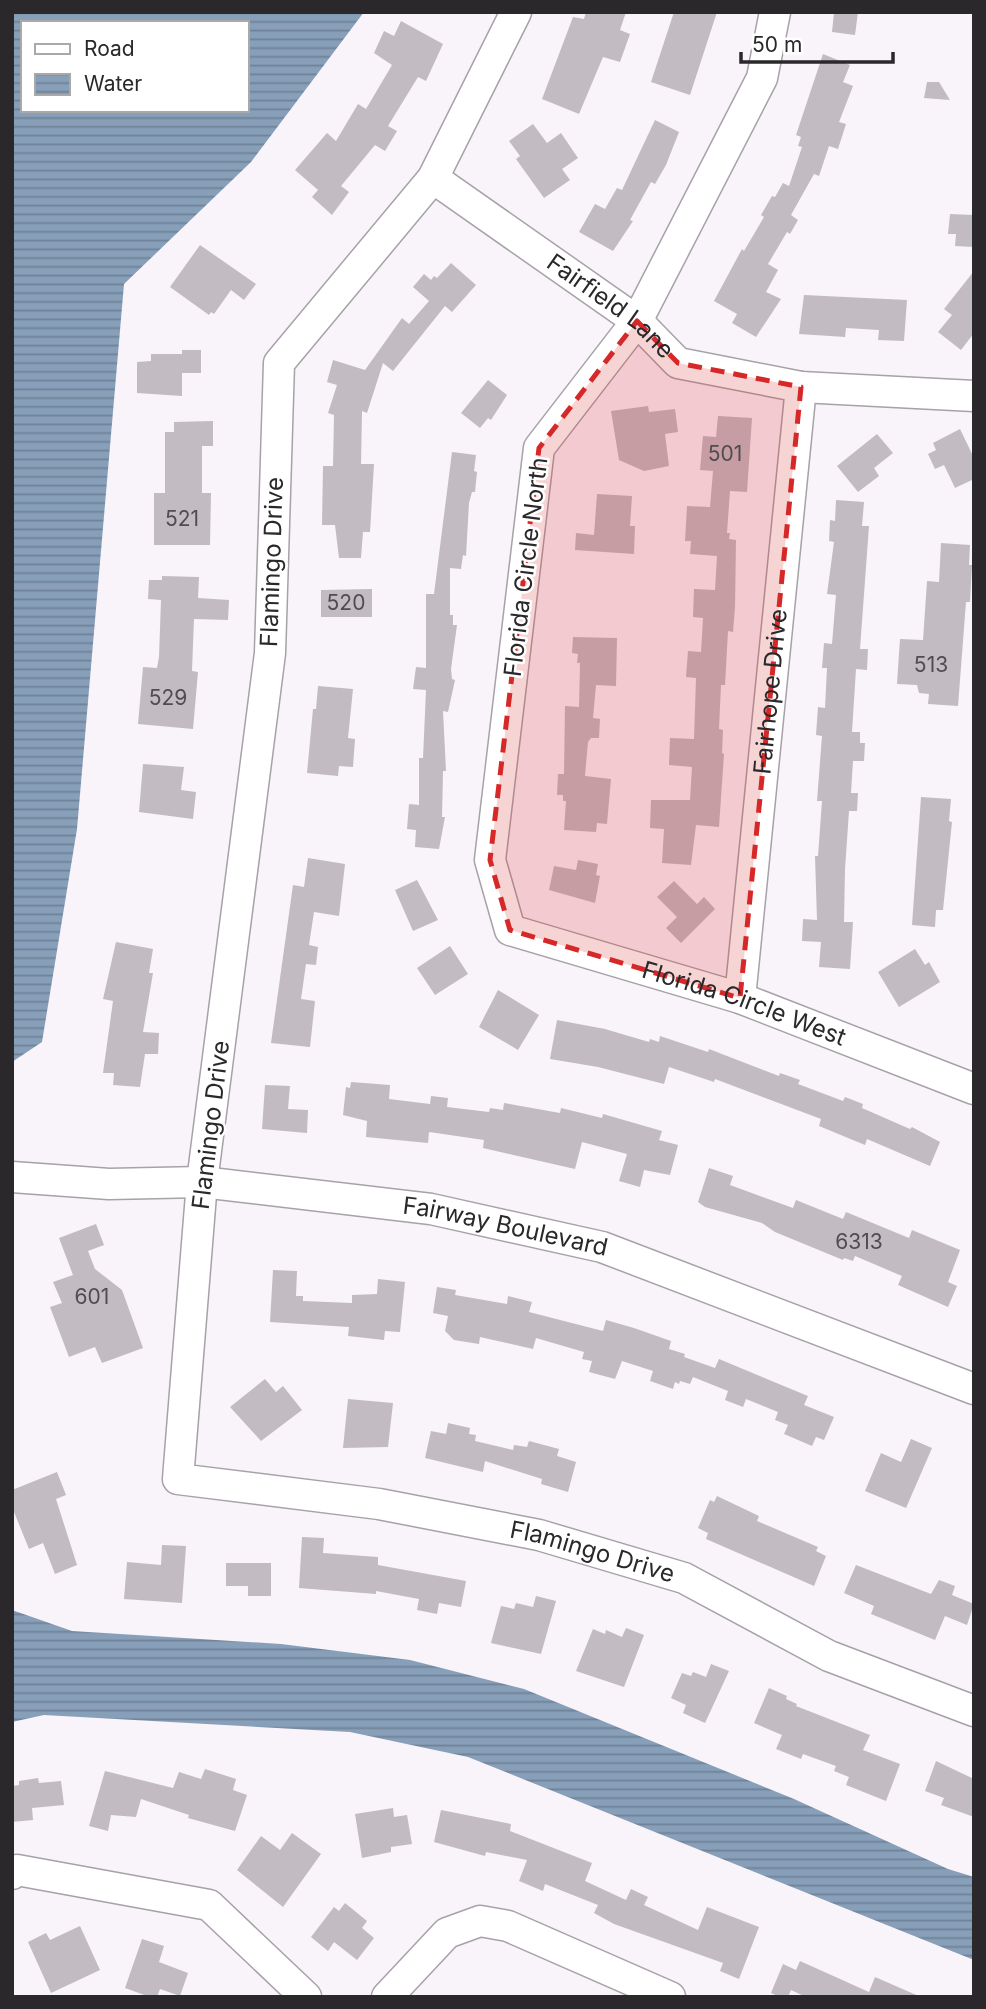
<svg xmlns="http://www.w3.org/2000/svg" width="986" height="2009" font-family="Inter,sans-serif">
<style>
.water{fill:url(#water-rules);fill-rule:evenodd}
.building{fill:#c2bbc2}
.lines{fill:none;stroke-linecap:round;stroke-linejoin:round}
.minor-casing{stroke:#a7a1a8;stroke-width:33}
.minor{stroke:#fff;stroke-width:30}
.marked{fill:#d62828;fill-opacity:0.2;stroke:#d62828;stroke-width:5;stroke-dasharray:14 9;stroke-linejoin:round}
.labels{text-anchor:middle;stroke-width:5;stroke-linejoin:round;paint-order:stroke}
.number-label{font-size:21px;fill:#504d50}
.street-label{font-size:24px;fill:#2a282a;stroke:#fff}
</style>
<defs>
<pattern id="water-rules" width="6" height="5" patternUnits="userSpaceOnUse" patternTransform="scale(1.75)"><rect width="6" height="5" fill="#879fb9"/><path d="M0 2.5h6" fill="none" stroke="#6f8297"/></pattern>
</defs>
<rect width="100%" height="100%" fill="#f9f3fa"/>
<path class="water" d="M12,12H364L251,162L124,284L77,829L42,1042L12,1062ZM23,23H247V110H23Z
M12,1610L72,1631L281,1644L410,1660L524,1689L794,1799L948,1869L974,1877V1960L468,1757L350,1732L44,1715L12,1722Z"/>
<path class="building" d="M586,12H626L620,30L630,34L620,62L603,57L579,114L542,99L573,17L584,19Z
M674,12H717L690,95L651,82Z
M834,12H858L855,35L832,32Z
M401,21L443,44L426,81L418,77L388,126L397,131L385,151L375,145L341,186L349,192L332,215L312,197L318,190L295,170L327,133L336,141L358,104L366,109L392,65L374,53L384,31L394,36Z
M823,54L850,65L843,82L853,86L839,122L846,124L838,149L829,146L819,176L814,174L791,215L798,220L790,234L787,232L768,264L778,270L766,292L781,299L756,337L732,323L737,314L714,301L742,249L744,251L764,217L761,215L772,196L775,197L783,183L789,186L802,147L798,146L801,137L796,135Z
M927,82H939L950,100L924,98Z
M655,120L679,132L666,165L655,184L651,182L630,220L633,221L613,251L579,232L595,204L605,209L617,188L622,190Z
M533,124L547,143L561,133L578,158L562,169L570,180L544,198L516,159L520,156L509,141Z
M950,214L974,215V247L955,246L956,234H948Z
M200,245L256,284L244,300L231,290L214,314L211,312L209,315L170,287Z
M451,263L476,285L452,312L445,306L393,371L383,363L367,413L362,411L361,464H374L370,532H363L361,558H339L335,525H322L323,466H333L334,415L328,413L337,385L327,382L333,360L365,370L402,318L409,324L429,301L413,287L424,274L431,280L434,276L437,278Z
M974,271V333L961,350L938,332L952,315L944,309Z
M804,295L907,300L904,341L878,340L879,330L846,328L845,337L799,334Z
M182,350H201V373H182V396L137,393V362L151,361V354H182Z
M488,380L507,395L491,420L488,418L480,428L461,413Z
M648,406L649,412L675,409L678,432L665,434L669,466L644,471L619,460L611,411Z
M718,416L752,418L747,492L730,491L727,533H730L729,539L736,540L735,607L733,632L728,631L725,685H721L719,729L723,730L722,753L724,754L719,827L696,825L691,865L662,863L664,829L650,828L651,800H690L692,767L669,765L670,738L694,739L696,678L686,677L688,651L701,652L703,618L693,617L694,589L715,590L717,556L690,554L691,541H685L687,506L710,507L713,471L700,470L703,436L716,437Z
M213,421V446H202V493H211L210,545H154V493H165V432H174V422Z
M960,429L974,458V479L955,488L944,465L935,469L928,454L936,450L933,443Z
M877,434L893,453L874,468L879,476L858,492L837,466Z
M452,452L476,455L474,471L477,472L475,492H472L469,503L466,556L463,555L461,569L450,568V615H453V625H457L451,669L452,679L455,680L448,712L443,711L446,771H443L442,817H445L439,849L415,847L416,830L407,829L409,804L419,805V758H423L426,690L413,689L416,667L426,668V594H434Z
M597,494L632,496L630,526H635L634,554L575,550L576,533L594,535Z
M836,500L864,502L862,526H869L860,649H868L867,670L856,669L852,732H860V743H865L864,761H853L851,793H858L857,811H849L845,869L844,922H853L850,969L819,967L821,942L802,941L803,919L817,920L815,856H818L822,801H817L822,736L816,735L818,707L825,708L827,668H822L824,643L832,644L836,595L827,594L834,542L829,541L830,520L835,521Z
M941,543L970,545L969,565H972L970,602H966L958,706L928,704L929,694L919,693L917,685L897,684L900,639L923,640L927,581L939,582Z
M162,576L199,577L198,598L229,600L228,620L194,619L192,671L198,672L193,729L138,724L143,667L157,668L159,657L161,600L148,599L149,580H162Z
M372,589V617H321V590Z
M573,637L617,638L616,686L596,685L593,718L600,719L599,738H591L588,742L585,776L611,779L607,824L597,823L596,832L564,830L566,801H563V795H557L558,774H564L565,706L579,707L580,663H577L578,654L572,653Z
M318,686L353,689L348,738L355,739L353,767L339,766L338,776L307,773L313,709H316Z
M143,764L184,767L181,790L196,792L193,819L139,812Z
M921,797L951,799L949,821L952,822L943,910H936L935,927L912,925Z
M308,858L345,864L339,916L314,912L309,945L318,947L316,965L306,964L301,999L315,1001L310,1047L271,1043L293,885L304,887Z
M578,860L598,864L596,875L600,876L595,903L549,890L554,866L576,870Z
M417,880L438,920L413,931L395,890Z
M674,881L697,904L704,897L715,909L681,943L666,928L677,917L657,897Z
M116,942L153,949L149,973H153L143,1032L159,1033L158,1054H145L140,1087L113,1085L114,1073H103L113,1001L103,999Z
M450,946L468,974L435,995L417,968Z
M915,949L925,965L929,962L940,982L899,1007L878,972Z
M498,990L539,1015L518,1050L479,1027Z
M557,1020L605,1029L649,1042L650,1039L659,1042L660,1036L708,1052L709,1049L779,1076L780,1073L800,1080L798,1084L843,1101L845,1097L863,1104L862,1108L910,1129L912,1127L940,1142L930,1166L867,1139L865,1145L819,1126L821,1119L715,1079L714,1082L669,1067L664,1084L598,1067L550,1059Z
M351,1082L390,1085L389,1099L430,1104L431,1096L448,1098L447,1107L489,1112L490,1108L503,1110L504,1103L560,1113L561,1108L602,1118L603,1114L662,1131L659,1140L678,1145L670,1175L644,1170L640,1187L619,1181L627,1154L582,1142L575,1169L483,1148L484,1140L429,1132L428,1143L366,1137L367,1121L343,1115L346,1087L350,1088Z
M265,1085L290,1086L288,1109L308,1110L307,1133L262,1129Z
M709,1168L733,1176L730,1185L793,1208L796,1200L843,1219L846,1212L909,1238L912,1230L960,1250L948,1282L957,1286L948,1307L898,1285L902,1276L855,1256L853,1261L844,1258L843,1260L775,1232L762,1223L705,1207L698,1202Z
M96,1224L104,1245L88,1251L95,1269L122,1290L143,1348L102,1363L95,1347L69,1357L50,1307L62,1303L53,1282L73,1275L59,1238Z
M273,1270L297,1271L296,1296H303V1301L352,1303V1295L377,1294L378,1279L405,1282L400,1332L385,1331L384,1340L348,1336L349,1327L270,1322Z
M437,1287L456,1290L455,1295L507,1304L508,1296L532,1302L529,1312L603,1331L606,1320L634,1328L671,1341L669,1349L685,1354L684,1357L715,1368L719,1359L808,1396L804,1405L834,1417L824,1440L816,1437L812,1446L784,1434L788,1425L775,1420L778,1412L746,1399L743,1407L725,1400L728,1391L693,1377L690,1384L680,1381L679,1384L675,1382L673,1389L650,1381L653,1371L622,1361L615,1379L589,1372L592,1361L582,1359L584,1352L536,1338L533,1349L480,1337L479,1344L454,1340L445,1331L448,1316L433,1313Z
M265,1379L276,1392L283,1386L302,1410L261,1441L230,1407Z
M348,1399L393,1403L388,1447L343,1448Z
M448,1423L470,1428L469,1434L476,1435L475,1441L513,1450L514,1445L527,1447L529,1441L559,1449L557,1456L576,1462L568,1492L541,1484L542,1479L485,1461L483,1472L425,1458L431,1431L446,1434Z
M911,1439L932,1448L906,1508L865,1491L881,1453L901,1462Z
M57,1472L66,1495L56,1499L77,1565L55,1574L43,1543L29,1549L12,1507V1490Z
M717,1496L759,1516L757,1521L818,1547L816,1551L826,1556L814,1586L706,1539L708,1533L698,1528L710,1500L714,1502Z
M302,1537L324,1538L323,1553L378,1557V1565L466,1581L461,1607L439,1603L437,1614L417,1610L419,1599L376,1591V1594L299,1588Z
M162,1545L186,1546L182,1603L124,1599L127,1562L161,1565Z
M226,1563H271V1596H248V1586H226Z
M856,1565L931,1594L939,1580L955,1586L952,1595L974,1604L967,1625L945,1616L935,1640L871,1614L874,1606L844,1593Z
M536,1596L556,1601L541,1654L491,1643L501,1606L514,1609L516,1603L533,1607Z
M626,1628L644,1635L624,1687L576,1671L593,1629L605,1634L606,1630L622,1637Z
M711,1664L729,1671L705,1723L683,1713L686,1705L671,1698L682,1673L691,1676L693,1672L706,1677Z
M769,1688L787,1696L786,1699L797,1704L796,1706L870,1735L863,1750L900,1764L886,1801L846,1785L849,1777L834,1771L836,1766L803,1754L801,1759L776,1749L782,1735L754,1723Z
M936,1761L974,1779V1817L941,1805L944,1798L925,1791Z
M205,1769L236,1779L233,1790L247,1795L235,1831L188,1818L189,1815L141,1799L136,1817L111,1815L108,1831L89,1826L105,1771L173,1788L179,1772L201,1779Z
M38,1778L39,1783L61,1781L64,1805L32,1808L33,1820L12,1822V1786L19,1785V1781Z
M393,1808L394,1817L407,1815L412,1844L391,1847V1852L362,1858L355,1814Z
M441,1810L511,1824L510,1831L592,1863L585,1881L626,1900L631,1889L648,1897L644,1905L698,1930L707,1907L759,1927L739,1979L720,1971L723,1963L614,1924L594,1913L598,1905L545,1884L543,1891L519,1881L527,1860L486,1852L485,1856L434,1842Z
M292,1833L321,1854L283,1907L237,1870L261,1836L280,1850Z
M345,1903L367,1921L362,1928L374,1938L357,1960L334,1942L328,1951L311,1937L334,1907L339,1911Z
M80,1926L100,1970L51,1993L28,1942L46,1933L50,1940Z
M142,1939L164,1946L159,1962L188,1973L180,1996L160,1989L157,1997H150L125,1988Z
M800,1961L869,1992L875,1977L921,1997H806L791,1990L788,1997H780L771,1993L783,1964L796,1970Z"/>
<g class="lines">
<defs>
<g id="minor">
<path id="s1" d="M516,12L433,178L279,363L270,653L202,1182L178,1479L379,1504L539,1535L684,1578L829,1656L974,1711"/>
<path id="s2" d="M775,12L762,78L637,321L539,448L490,860L510,930L740,998L974,1089"/>
<path id="s3" d="M433,178L637,321L678,363L801,387L974,396"/>
<path id="s4" d="M740,998L801,387"/>
<path id="s5" d="M12,1177L109,1184L202,1182L431,1209L602,1247L974,1389"/>
<path d="M12,1874L17,1870L209,1905L306,1997"/>
<path d="M387,1997L447,1933L480,1921L508,1926L670,1997"/>
</g>
</defs>
<use href="#minor" class="minor-casing"/>
<use href="#minor" class="minor"/>
</g>
<path class="marked" d="M637,321L678,363L801,387L740,998L510,930L490,860L539,448Z"/>
<g class="labels">
<g class="number-label">
<text x="725" y="461">501</text>
<text x="182" y="526">521</text>
<text x="346" y="610">520</text>
<text x="931" y="672">513</text>
<text x="168" y="705">529</text>
<text x="859" y="1249">6313</text>
<text x="92" y="1304">601</text>
</g>
<g class="street-label">
<text dy="8" stroke="none"><textPath href="#s3" startOffset="219">Fairfield Lane</textPath></text>
<text transform="translate(272 562) rotate(-88)" y="8">Flamingo Drive</text>
<text transform="translate(526 567) rotate(-83)" y="8">Florida Circle North</text>
<text dy="8" stroke="none"><textPath href="#s4" startOffset="308">Fairhope Drive</textPath></text>
<text dy="8" stroke="none"><textPath href="#s2" startOffset="1234">Florida Circle West</textPath></text>
<text transform="translate(211 1125) rotate(-83)" y="8">Flamingo Drive</text>
<text dy="8" stroke="none"><textPath href="#s5" startOffset="497">Fairway Boulevard</textPath></text>
<text dy="8" stroke="none"><textPath href="#s1" startOffset="1969">Flamingo Drive</textPath></text>
</g>
</g>
<rect width="986" height="2009" fill="none" stroke="#2a282a" stroke-width="28"/>
<rect x="21" y="21" width="228" height="91" fill="#ffffff" stroke="#aaa9aa" stroke-width="2"/>
<rect x="35" y="44" width="35" height="10" fill="#ffffff" stroke="#aaa9aa" stroke-width="2"/>
<text x="84" y="56" font-size="21" fill="#2a282a">Road</text>
<rect x="35" y="74" width="35" height="21" fill="url(#water-rules)" stroke="#aaa9aa" stroke-width="2"/>
<text x="84" y="91" font-size="21" fill="#2a282a">Water</text>
<path d="M741 52v10h152v-10" fill="none" stroke="#2a282a" stroke-width="3.5"/>
<text x="752" y="52" font-size="21" fill="#2a282a" stroke="#ffffff" stroke-width="5" paint-order="stroke">50 m</text>
</svg>
